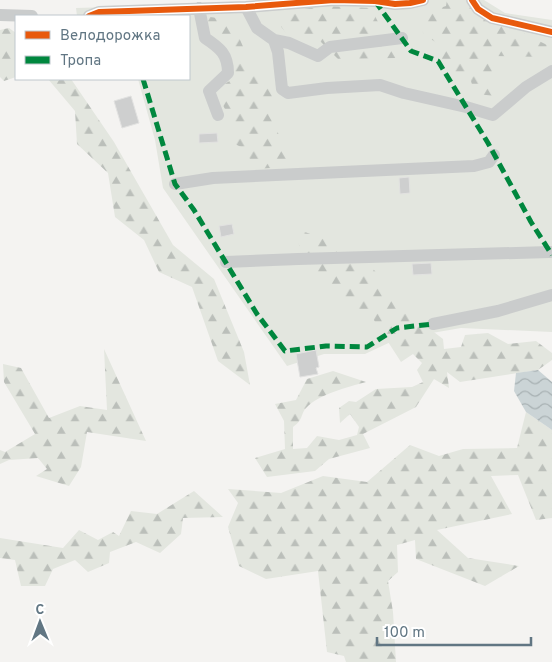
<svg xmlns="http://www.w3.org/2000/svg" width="552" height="662" font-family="Overpass,sans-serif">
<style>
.green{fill:#e3e6df}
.forest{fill:url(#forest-firs)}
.water{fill:url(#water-waves)}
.building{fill:#cecfcf;stroke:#e2e2e1}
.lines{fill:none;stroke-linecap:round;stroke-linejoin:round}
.minor{stroke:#cacccc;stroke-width:12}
.quiet{stroke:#00873e;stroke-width:5;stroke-dasharray:10 5;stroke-linecap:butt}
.cycleway-casing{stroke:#fff;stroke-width:9}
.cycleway{stroke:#e8590c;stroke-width:6}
</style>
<defs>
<pattern id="forest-firs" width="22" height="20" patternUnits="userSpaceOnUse" patternTransform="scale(1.25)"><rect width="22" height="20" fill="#e3e6df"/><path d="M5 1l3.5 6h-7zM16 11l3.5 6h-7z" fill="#bbbfba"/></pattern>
<pattern id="water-waves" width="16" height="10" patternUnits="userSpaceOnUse" patternTransform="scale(1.25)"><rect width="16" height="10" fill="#cbd4d6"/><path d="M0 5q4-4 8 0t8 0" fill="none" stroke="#a8b1b3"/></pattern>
</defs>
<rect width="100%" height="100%" fill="#f4f3f1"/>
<path class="green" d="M342,0H484L505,13L552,20V332L461,328L397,339L365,354H324L287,366L163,188L155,140L138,79H189V16H77L76,8Z"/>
<path class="forest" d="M447,0H463L480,18L511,27L547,45L545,57L491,56L497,96L475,94L470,78L456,80L441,57L439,45L423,33L421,14L446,6Z
M321,6L371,8L396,58L338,59L319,40L290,38L279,24L280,13Z
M203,16L217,18L234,26L248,58L272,81L273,103L269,115L287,151L285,167L256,169L243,148L235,144L232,135L237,132L215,90L236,77L230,59L206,37Z
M9,28L16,33V77L4,81L0,77V30Z
M48,79H71L114,142L173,245L214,279L244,352L250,385L218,361L192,287L159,272L144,240L115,217L108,173L77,144L75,111Z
M297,229L361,253L405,310L443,339L444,349L461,347L465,335L488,333L508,344L536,341L552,353V360L538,370L460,382L447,372L449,388L434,379L416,407L363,434L370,448L329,459L315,471L267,477L255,458L285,449L284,421L275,404L296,400L307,379L333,371L366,382C348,387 319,394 306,408C300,415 304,419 293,427V449L307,448L317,436L339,440L357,435L359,427L350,414L340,423L339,408L349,401L356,402L376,389L412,387L423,382L417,370L422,363L413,354L401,362L370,314L351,308L314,274L299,245Z
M104,349L146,441L87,432L81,467L69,486L36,476L47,469L38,458L9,460L0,464V450L5,452L35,434L4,382L3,364L21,368L49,418L80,406L107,410Z
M526,412L552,430V518L536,520L518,475L491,476L512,514L437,530L468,558L519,566L485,586L416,559L415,540L397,545L398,572L388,581L393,612L396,662H346L344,656L327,652L318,571L266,579L239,566L228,527L238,503L228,489L281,493L323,476L367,482L410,445L439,456L463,449L517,448Z
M194,491L223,517L183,518L181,534L160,553L136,542L110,552L109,563L88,572L75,560L53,569L45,586H21L15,560L0,558V538L63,548L79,530L98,540L113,532L119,536L131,511L157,514Z"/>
<path class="water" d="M538,370L552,382V430L526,412L514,391L516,373Z"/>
<path class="building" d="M131,96L139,123L122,128L114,101Z
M217,133L218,142L199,143V134Z
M409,177L410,193L400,194L399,178Z
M232,224L234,234L221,237L219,226Z
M431,263L432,274L413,275L412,264Z
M316,350L319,367L316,368L318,374L300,377L296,354Z"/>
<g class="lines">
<path class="minor" d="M472,0L478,9L492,18L552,32
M246,7L257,28L274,40L289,43L318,56L330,47L402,38
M199,8L205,38C220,48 228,54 228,73L209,91L218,115
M0,15L32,16
M89,16L99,12L246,7L334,0L375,1L395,4L410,3L423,0
M274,40L278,52L282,89L288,93L327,88L380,85L404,93L466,107L493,115L526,87L552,71
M175,184L213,178L474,166L489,162L494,155
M226,262L298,259L550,252
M433,324L498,311L552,295"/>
<path class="quiet" d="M375,1L411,51L438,61L488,143L531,222L552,255
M143,79L175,184L194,210L257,314L285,351L326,346L367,347L397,328L433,324"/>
<defs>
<path id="cycleway" d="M472,0L478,9L492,18L552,32
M89,16L99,12L246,7L334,0L375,1L395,4L410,3L423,0"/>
</defs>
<use href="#cycleway" class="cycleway-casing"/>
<use href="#cycleway" class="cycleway"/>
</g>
<rect x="15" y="15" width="175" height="65" fill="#ffffff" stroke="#c0c8cd"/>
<rect x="25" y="31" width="25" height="8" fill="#e8590c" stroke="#c0c8cd"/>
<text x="60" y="40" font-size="15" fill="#617683">Велодорожка</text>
<rect x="25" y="56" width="25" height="8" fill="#00873e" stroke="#c0c8cd"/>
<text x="60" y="65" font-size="15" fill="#617683">Тропа</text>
<g transform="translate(40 622) rotate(359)" stroke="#ffffff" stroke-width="4" paint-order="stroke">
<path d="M0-4L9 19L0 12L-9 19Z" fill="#617683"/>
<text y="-8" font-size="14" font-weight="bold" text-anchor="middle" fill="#617683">С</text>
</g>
<path d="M377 637v8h154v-8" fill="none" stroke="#617683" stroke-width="2.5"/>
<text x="384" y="637" font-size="15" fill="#617683" stroke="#ffffff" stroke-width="4" paint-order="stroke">100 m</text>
</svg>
